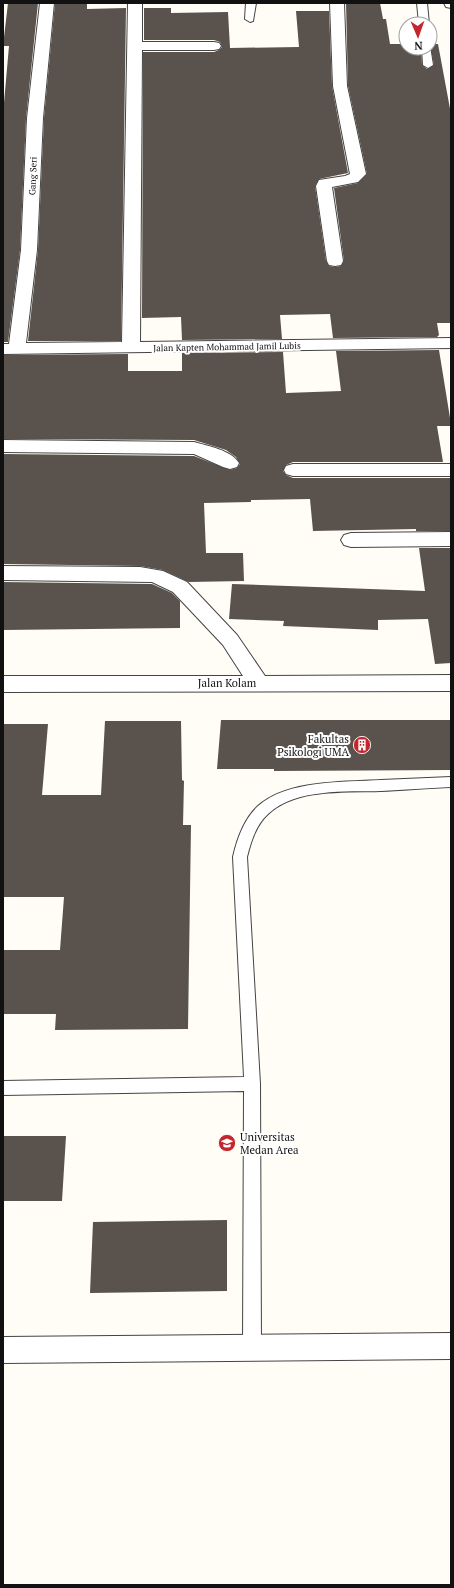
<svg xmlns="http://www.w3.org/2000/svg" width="454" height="1588" font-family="'PT Serif',serif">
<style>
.building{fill:#5a524d}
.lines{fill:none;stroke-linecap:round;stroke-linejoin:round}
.lane-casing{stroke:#444;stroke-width:2}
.street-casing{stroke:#444;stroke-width:2}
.lane{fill:#fff;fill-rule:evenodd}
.street{fill:#fff;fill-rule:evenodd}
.labels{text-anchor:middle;stroke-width:4;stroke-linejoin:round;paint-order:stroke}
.far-street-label{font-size:9px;fill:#111;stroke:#fff}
.street-label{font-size:11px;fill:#111;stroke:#fff}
.poi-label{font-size:11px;fill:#111;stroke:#fff;text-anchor:end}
</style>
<rect width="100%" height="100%" fill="#fffdf5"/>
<path class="building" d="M8,3H38L26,118L20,250L8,342H3V114L9,46H3Z
M55,3H87V9L126,8L121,341H28L38,250L44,118Z
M346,3H380L383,19H386L390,44H406V48H421L422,65L427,69L434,65L430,44H438L451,114V323H437L439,335L437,337L333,338L330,314L280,315L282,339L182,340L181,317L142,318L143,52H214L219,50L222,47L220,42L214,40H144V8H171V13L228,12L230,48L299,47L296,11H329L332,86L348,173L319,179L315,186L326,261L329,266L335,267L341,266L344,261L334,188L358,183L367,174L348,86Z
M439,350L451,424V426H437L443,462H293L286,465L283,471L286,475L293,478H451V531H416V529L313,531L310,499L251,500V502L204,503L206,553H243L244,581L189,582L163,570L140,566L3,564V454L194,456L230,470L237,468L240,464L236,457L226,450L194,440L3,439V355L128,354V371H182V353L283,352L286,393L341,391L336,351Z
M419,548H451V663L435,664L428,619L378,620V630L283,626L284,621L229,619L232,584L425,591Z
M3,582L152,584L172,593L180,601V628L3,630Z
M221,720H451V770L274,771V769H217Z
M105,721H181L182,780L184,781L183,825H191L188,1029L55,1030L56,1014H3V950H60L64,897H3V724H48L42,795H101Z
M3,1136H66L62,1201H3Z
M227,1220V1291L90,1293L93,1222Z"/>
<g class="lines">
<defs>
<path id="lane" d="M246,3H256L253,21L250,22L245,19Z
M417,3H427L429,24H419Z
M430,46L433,65L428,68L423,65L422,48H430Z
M451,777V787C427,788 404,790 381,791C346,792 296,788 268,814C256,825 251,841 247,857L260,1084L261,1348L258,1354L252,1356L246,1354L243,1348L244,1091L3,1095V1081L244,1077L233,857C237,839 244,819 258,806C287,780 344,782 381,780C404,779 428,778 451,777Z"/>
<path id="street" d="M40,3H54L43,118L37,250L26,343L122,342L128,3H142V42H214L219,43L221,46L219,49L214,50H142L140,342L451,338V348L3,354V344H9L21,250L27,118Z
M330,3H344L347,86L366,174L358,182L332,187L343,261L341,265L335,266L329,265L327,261L316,186L319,180L345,176L350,174L333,86Z
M444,3H451V8L446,7Z
M3,440L194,442C208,446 231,450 239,463L237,467L230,469L223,467L194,454L3,452Z
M293,464H451V476H293L286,474L284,470L286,466Z
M451,532V546L351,547L344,545L341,540L344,535L351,533Z
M3,566L140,567L163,571L187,582L237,635L265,676L451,675V691L3,692V676H243L223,645L173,592L152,582L3,580Z
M451,1333V1359L3,1363V1337Z"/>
</defs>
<use href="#lane" class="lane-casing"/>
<use href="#street" class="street-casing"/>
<use href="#lane" class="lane"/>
<use href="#street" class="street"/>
</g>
<defs>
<symbol id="building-disc" viewBox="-11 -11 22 22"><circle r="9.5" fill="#c4262e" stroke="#fff"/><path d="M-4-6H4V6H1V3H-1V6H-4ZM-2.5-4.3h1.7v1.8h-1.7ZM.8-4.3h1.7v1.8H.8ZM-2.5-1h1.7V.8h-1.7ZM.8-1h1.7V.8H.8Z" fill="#fff"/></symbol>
<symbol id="university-disc" viewBox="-11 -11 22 22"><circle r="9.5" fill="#c4262e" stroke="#fff"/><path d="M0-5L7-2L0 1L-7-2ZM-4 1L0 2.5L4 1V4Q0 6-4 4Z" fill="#fff"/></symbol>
</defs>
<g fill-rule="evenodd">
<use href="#building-disc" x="352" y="735" width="20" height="20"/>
<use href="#university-disc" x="217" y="1133" width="20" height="20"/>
</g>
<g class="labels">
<g class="far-street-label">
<text transform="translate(33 176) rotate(-88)" y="3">Gang Seri</text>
<text transform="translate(227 347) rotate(-1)" y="3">Jalan Kapten Mohammad Jamil Lubis</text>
</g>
<g class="street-label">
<text x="227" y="687">Jalan Kolam</text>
</g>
<g class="poi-label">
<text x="349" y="743">Fakultas<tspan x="349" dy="13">Psikologi UMA</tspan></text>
<text x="240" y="1141" text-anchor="start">Universitas<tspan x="240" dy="13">Medan Area</tspan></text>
</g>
</g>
<rect width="454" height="1588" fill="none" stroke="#111111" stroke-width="8"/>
<g transform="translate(418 36) rotate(178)"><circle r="19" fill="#ffffff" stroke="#a0a0a0"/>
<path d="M0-3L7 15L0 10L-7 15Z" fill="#c4262e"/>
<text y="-6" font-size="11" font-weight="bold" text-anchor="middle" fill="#111111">N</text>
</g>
</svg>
